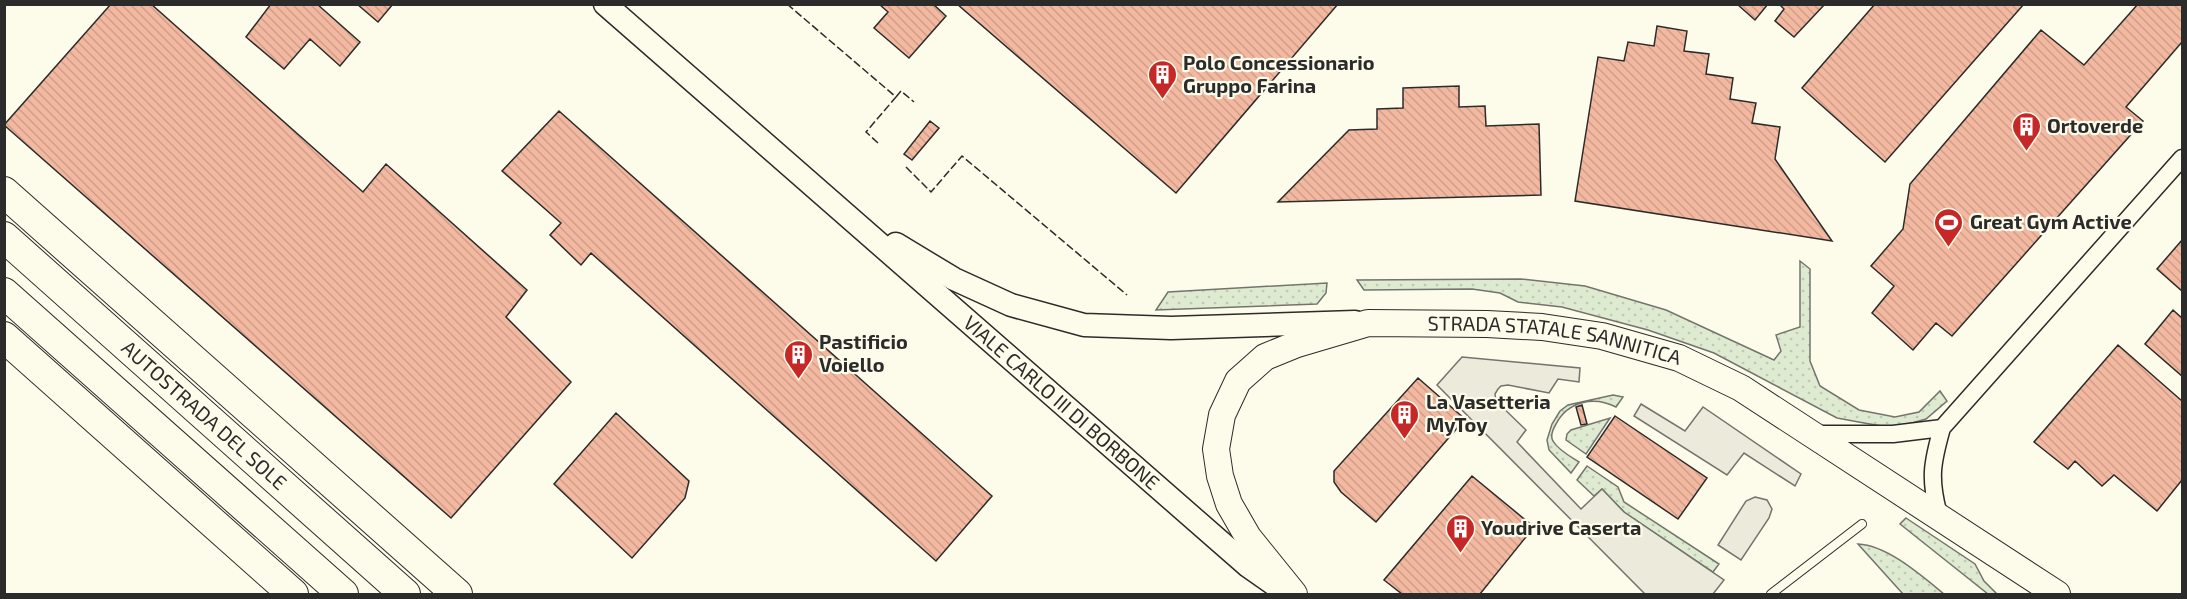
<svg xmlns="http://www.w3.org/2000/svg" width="2187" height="599" font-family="'Exo 2',sans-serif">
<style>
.grass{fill:url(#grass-dots);stroke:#74746e;stroke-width:1.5}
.parking{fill:#eceadb;stroke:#74746e;stroke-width:1.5}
.building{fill:url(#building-back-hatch);stroke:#2b2b2b;stroke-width:1.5}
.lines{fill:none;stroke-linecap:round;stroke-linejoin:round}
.lane-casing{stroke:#2b2b2b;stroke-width:10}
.street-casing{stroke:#2b2b2b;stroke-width:19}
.secondary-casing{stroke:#2b2b2b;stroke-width:25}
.primary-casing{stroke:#2b2b2b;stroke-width:28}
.highway-casing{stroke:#2b2b2b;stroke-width:32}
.lane{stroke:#fdfbea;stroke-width:8}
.street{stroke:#fdfbea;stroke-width:16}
.secondary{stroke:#fdfbea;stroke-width:22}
.primary{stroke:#fdfbea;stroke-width:26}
.highway{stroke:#fdfbea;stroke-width:30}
.fence{stroke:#2b2b2b;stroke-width:1.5;stroke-dasharray:8 3;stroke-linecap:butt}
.labels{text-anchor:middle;stroke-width:4.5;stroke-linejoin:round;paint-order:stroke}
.poi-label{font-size:20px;font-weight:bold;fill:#2b2b2b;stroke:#fdfbea;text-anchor:start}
.street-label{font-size:20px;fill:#2b2b2b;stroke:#fdfbea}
</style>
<defs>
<pattern id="grass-dots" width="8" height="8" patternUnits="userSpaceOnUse" patternTransform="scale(1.5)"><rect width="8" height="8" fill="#deebd1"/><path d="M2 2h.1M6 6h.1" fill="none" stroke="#bfcab4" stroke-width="1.8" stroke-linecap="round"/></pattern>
<pattern id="building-back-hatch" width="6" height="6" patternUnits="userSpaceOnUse" patternTransform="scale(1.5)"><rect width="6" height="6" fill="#f2b8a0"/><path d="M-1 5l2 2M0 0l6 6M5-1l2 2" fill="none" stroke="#d09e8a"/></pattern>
</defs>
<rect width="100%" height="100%" fill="#fdfbea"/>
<path class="grass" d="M1800,261L1810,269V361L1820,386L1859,410L1895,417L1919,412L1940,391L1947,401L1926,419L1894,428L1864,423L1837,418L1714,353L1648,330L1562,307L1518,302L1500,293L1472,289L1364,290L1357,280L1521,279L1585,286L1666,310L1774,360L1781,351L1776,335L1800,327Z
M1327,283L1326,293L1317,304L1156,310L1168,292Z
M1613,395L1623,397L1616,407C1594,396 1568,401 1556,424C1553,429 1550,436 1553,441C1558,450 1571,457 1579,462L1571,473L1549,450L1547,440L1552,424L1560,411L1568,405Z
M1610,418L1586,454L1566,440L1567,434L1571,430Z
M1587,466L1618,487L1624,502L1719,564L1713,572L1624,512L1602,489L1594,496L1577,480Z
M1906,518L1975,564L1984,581L1997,594H1988L1900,524Z
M1858,544C1887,545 1922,576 1944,594H1903Z"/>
<path class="parking" d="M1462,357L1580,368L1579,382L1558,379L1549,393L1508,385L1501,386L1498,389L1495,394L1496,401L1526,430L1517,442L1581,509L1602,489L1624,512L1724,580L1713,594H1645L1437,385Z
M1641,404L1685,431L1703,407L1801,474L1795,486L1744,453L1727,475L1634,416Z
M1755,497L1767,500L1772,509L1769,518L1741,560L1718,545L1746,501Z"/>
<path class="building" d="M111,4H151L363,192L386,164L527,290L506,317L571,382L451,518L4,125Z
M317,4L360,42L340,66L310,39L284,69L246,37L271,4Z
M357,4H393L378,22Z
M879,4H933L946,16L909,58L874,28L888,12Z
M957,4H1338L1176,193Z
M1737,4H1768L1755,20Z
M1779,4H1825L1794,37L1775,21L1784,9Z
M1875,4H2024L1885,162L1802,88Z
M2138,4H2182V42L2126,107L2143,121L1952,336L1936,323L1913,350L1872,313L1894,286L1871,266L1903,229L1910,184L2041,30L2084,65Z
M1657,26L1687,31L1684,51L1709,54L1706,74L1733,78L1730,99L1756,103L1752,123L1780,127L1775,159L1832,241L1575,201L1598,57L1624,61L1628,42L1654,46Z
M1459,86V107L1485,106L1486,126L1539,124L1541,195L1278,202L1349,130L1377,129V109L1403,108V88Z
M559,111L992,496L936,561L591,253L581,265L550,235L561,223L502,171Z
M930,121L939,128L912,160L904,154Z
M2182,240V291L2157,269Z
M2173,310L2182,318V376L2145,344Z
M2118,345L2182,401V480L2157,511L2114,475L2102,486L2075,461L2068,469L2034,442Z
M1418,378L1465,419L1376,522L1341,492L1334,482V471Z
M1582,405L1587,424L1581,425L1576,407Z
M616,413L689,481L685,498L632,558L554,484Z
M1615,416L1707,478L1678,519L1587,457Z
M1472,476L1534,527L1480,594H1402L1384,580Z"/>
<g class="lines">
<defs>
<path id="lane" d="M1771,594L1862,524"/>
<path id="street" d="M1815,434H1893L1942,428
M1939,515C1929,479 1932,463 1942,428L2182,158"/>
<g id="secondary">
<path id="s1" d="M605,4L1248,566L1288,594"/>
<path d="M896,244L954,279L1011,305L1084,325L1171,328L1355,322"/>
</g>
<g id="primary">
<path id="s2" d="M1294,594L1248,537L1229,504L1220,476L1216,449L1222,415L1238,381L1265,357L1297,344L1368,323L1487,324L1542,327L1602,336L1679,358L1741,388L2057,594"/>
</g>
<g id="highway">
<path d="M4,192L457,594"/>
<path id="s3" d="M4,237L405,594"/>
<path d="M4,293L343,594"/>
<path d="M4,337L293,594"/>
</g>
</defs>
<use href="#lane" class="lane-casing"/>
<use href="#street" class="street-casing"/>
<use href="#secondary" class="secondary-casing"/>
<use href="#primary" class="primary-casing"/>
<use href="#highway" class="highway-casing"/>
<use href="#lane" class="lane"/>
<use href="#street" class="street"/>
<use href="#secondary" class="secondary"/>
<use href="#primary" class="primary"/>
<use href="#highway" class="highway"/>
<path class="fence" d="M787,4L896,97L901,91L914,102
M878,143L866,132L896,97
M906,167L931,192L962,156L1127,295"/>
</g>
<defs>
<symbol id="building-pin" viewBox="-11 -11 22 30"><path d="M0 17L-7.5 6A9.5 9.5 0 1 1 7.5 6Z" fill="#c62828" stroke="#fdfbea"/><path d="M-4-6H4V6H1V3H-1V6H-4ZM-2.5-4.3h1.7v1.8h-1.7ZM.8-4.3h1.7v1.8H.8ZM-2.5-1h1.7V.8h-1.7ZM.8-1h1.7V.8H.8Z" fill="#fff"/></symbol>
<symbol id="stadium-pin" viewBox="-11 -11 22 30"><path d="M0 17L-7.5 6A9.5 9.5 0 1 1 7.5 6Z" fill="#c62828" stroke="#fdfbea"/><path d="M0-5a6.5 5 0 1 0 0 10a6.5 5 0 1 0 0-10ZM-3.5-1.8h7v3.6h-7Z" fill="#fff"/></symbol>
</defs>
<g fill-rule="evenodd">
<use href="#building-pin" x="1146" y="58" width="33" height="45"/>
<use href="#building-pin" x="2010" y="110" width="33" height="45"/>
<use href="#stadium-pin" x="1932" y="206" width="33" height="45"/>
<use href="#building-pin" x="782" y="338" width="33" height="45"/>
<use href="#building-pin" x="1388" y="398" width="33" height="45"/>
<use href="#building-pin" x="1444" y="512" width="33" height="45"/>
</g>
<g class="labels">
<g class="poi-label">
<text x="1183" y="70">Polo Concessionario<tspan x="1183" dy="23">Gruppo Farina</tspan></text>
<text x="2047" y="133">Ortoverde</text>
<text x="1970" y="229">Great Gym Active</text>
<text x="819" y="349">Pastificio<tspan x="819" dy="23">Voiello</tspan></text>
<text x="1426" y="409">La Vasetteria<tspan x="1426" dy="23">MyToy</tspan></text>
<text x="1481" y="535">Youdrive Caserta</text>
</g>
<g class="street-label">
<text dy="7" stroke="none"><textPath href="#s2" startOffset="573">STRADA STATALE SANNITICA</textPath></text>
<text dy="7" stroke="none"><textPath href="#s1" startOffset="606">VIALE CARLO III DI BORBONE</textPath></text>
<text dy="7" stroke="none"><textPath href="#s3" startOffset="268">AUTOSTRADA DEL SOLE</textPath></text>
</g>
</g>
<rect width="2187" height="599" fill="none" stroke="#2b2b2b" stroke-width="12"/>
</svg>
